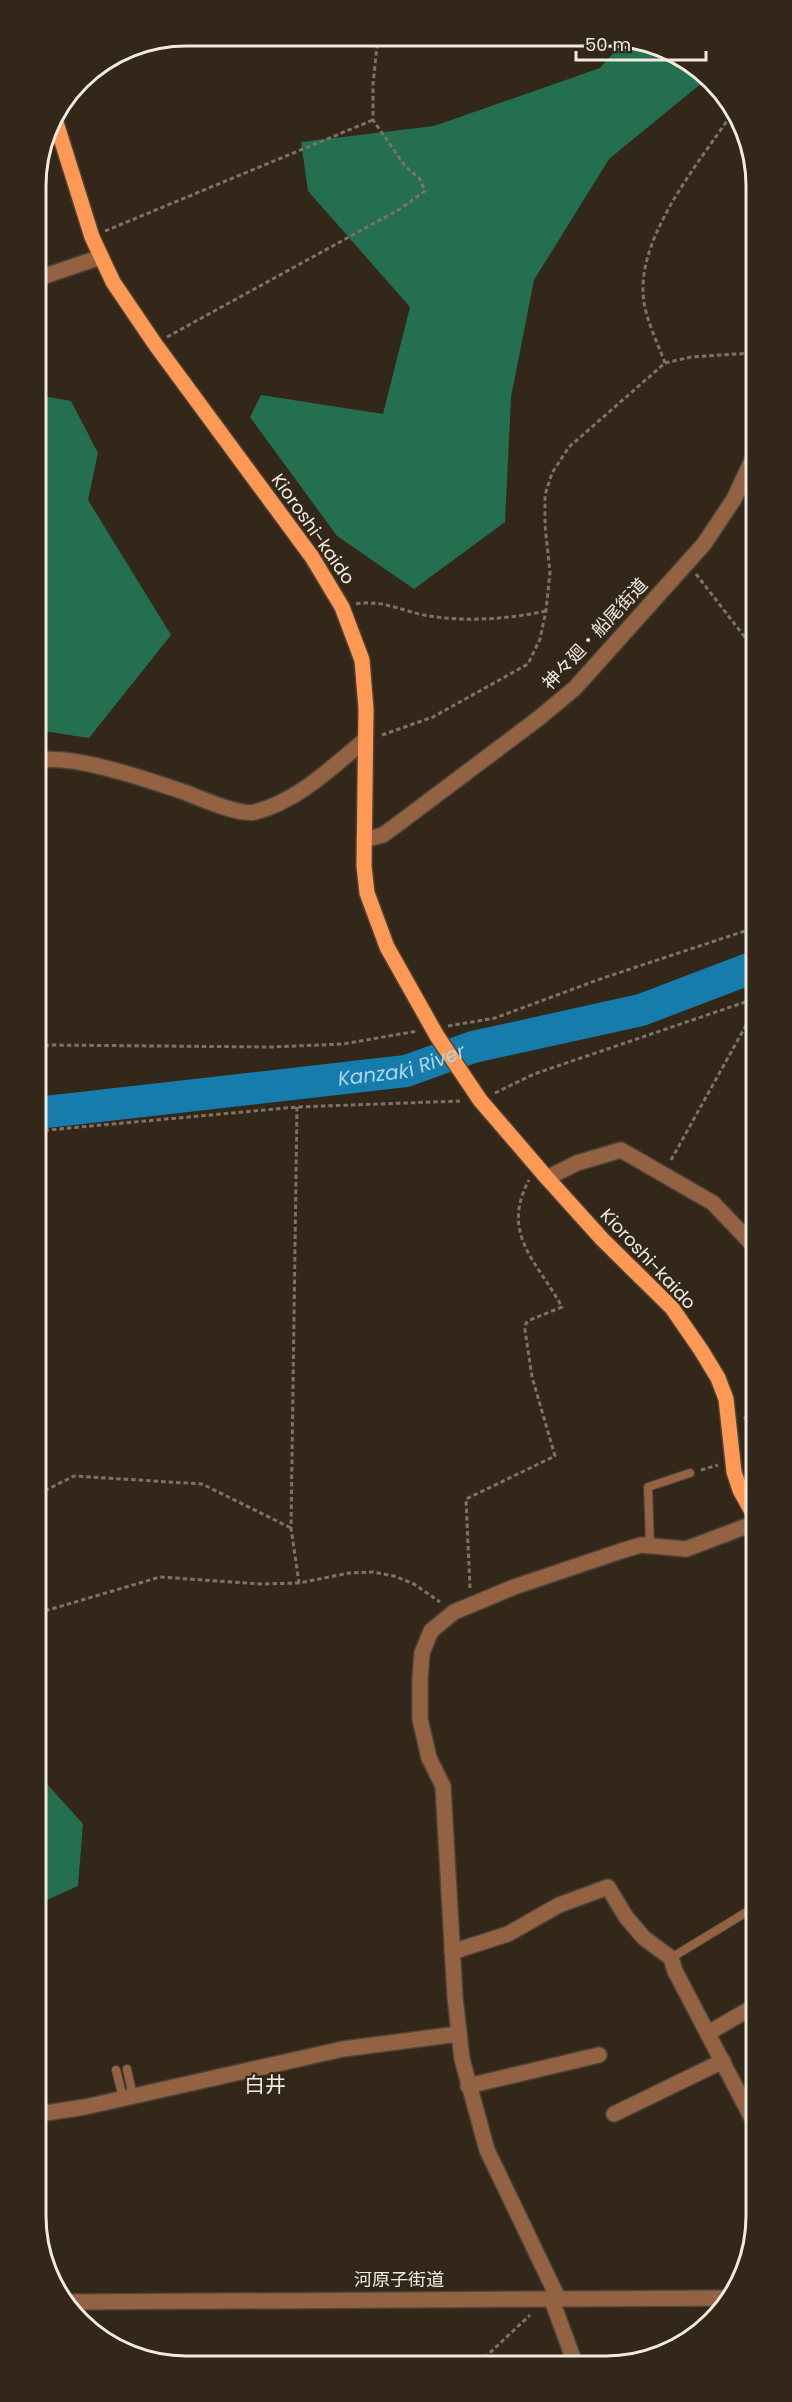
<svg xmlns="http://www.w3.org/2000/svg" width="792" height="2402" font-family="Poppins,'Noto Sans JP',sans-serif">
<style>
.forest{fill:#236f4f}
.lines{fill:none;stroke-linecap:round;stroke-linejoin:round}
.river{stroke:#167cab;stroke-width:32}
.service-casing{stroke:#4e4236;stroke-width:10}
.minor-casing{stroke:#4e4236;stroke-width:18}
.tertiary-casing{stroke:#4e4236;stroke-width:18}
.primary-casing{stroke:#4e4236;stroke-width:18}
.path{stroke:#7c7266;stroke-width:3;stroke-dasharray:4.5 3;stroke-linecap:butt}
.service{stroke:#936243;stroke-width:8}
.minor{stroke:#936243;stroke-width:15}
.tertiary{stroke:#936243;stroke-width:15}
.primary{stroke:#fd9954;stroke-width:15}
.labels{text-anchor:middle;stroke-width:4.5;stroke-linejoin:round;paint-order:stroke}
.street-label{font-size:18px;fill:#f2eae1;stroke:#33271a}
.water-label{font-size:20px;font-style:italic;fill:#acd6f0;stroke:#33271a}
.quarter-label{font-size:21px;fill:#f2eae1;stroke:#33271a}
.rim{fill:none;stroke:#f2eae1;stroke-width:3}
</style>
<rect width="100%" height="100%" fill="#33271a"/>
<path class="forest" d="M626,39H635L708,78L609,159L534,280L511,397L505,522L414,589L337,536L250,417L261,395L383,414L410,307L308,191L301,142L434,126L600,68Z
M37,395L71,401L98,453L88,500L171,635L89,738L43,731L37,735Z
M38,1774L83,1824L78,1886L38,1904Z"/>
<g class="lines">
<path class="river" id="s1" d="M37,1113L406,1071L473,1047L641,1010L754,967"/>
<defs>
<path id="service" d="M650,1545L648,1487L690,1473
M671,1958L755,1907
M127,2069L133,2096
M116,2070L123,2098"/>
<path id="minor" d="M36,279L101,257
M37,760C77,755 145,779 184,792C200,798 240,816 255,812C298,801 332,767 365,740
M547,1178L577,1163L621,1150L713,1203L755,1247
M452,1952L508,1934L559,1905L608,1887L626,1917L644,1938L671,1958L675,1971L756,2126
M708,2033L755,2006
M468,2086L599,2055
M39,2114L85,2107L343,2049L458,2034
M614,2114L723,2061
M551,2298L575,2363
M558,2298L487,2150L462,2059L455,1997L443,1786L429,1758L420,1719V1679L422,1653L431,1631L454,1612L514,1587L621,1551L641,1545L686,1549L755,1523"/>
<path id="tertiary" d="M364,840L383,835L402,821L539,718L575,688L704,544L734,499L754,456
M69,2302L729,2298"/>
<path id="primary" d="M54,116L92,237L113,282L155,344L312,557L342,607L362,660L366,709L364,866L367,893L387,947L437,1036L480,1100L547,1178L602,1239L672,1308L701,1350L718,1378L726,1399L734,1472L740,1490L755,1517"/>
</defs>
<use href="#service" class="service-casing"/>
<use href="#minor" class="minor-casing"/>
<use href="#tertiary" class="tertiary-casing"/>
<use href="#primary" class="primary-casing"/>
<path class="path" d="M105,231L373,120
M167,337L400,209L425,191L420,179L405,166L373,120V84L378,37
M665,363C658,344 647,322 644,302C634,240 698,164 731,115
M696,574L754,649
M356,604C382,599 404,612 429,616C467,622 509,619 546,611
M382,735L433,717L528,664L540,639L546,611L550,572L545,526V495L552,473L569,447L665,363L691,357L753,353
M448,1026L495,1018L603,978L754,928
M37,1047L49,1045L271,1047L343,1044L418,1031
M495,1093L534,1074L754,999
M297,1107L291,1528L299,1583
M37,1131L297,1107L460,1101
M671,1160L754,1011
M744,1419L755,1411
M701,1470L718,1465
M38,1494L74,1476L202,1484L291,1528
M470,1588L466,1499L555,1456L532,1377L525,1330L526,1323L530,1320L562,1307C537,1261 500,1234 529,1180
M38,1613L160,1577L261,1584L299,1583L349,1573L373,1572L394,1576L414,1584L440,1602
M479,2363L530,2315"/>
<use href="#service" class="service"/>
<use href="#minor" class="minor"/>
<use href="#tertiary" class="tertiary"/>
<use href="#primary" class="primary"/>
</g>
<g class="labels">
<g class="street-label">
<text transform="translate(313 529) rotate(55)" y="6">Kioroshi-kaido</text>
<text transform="translate(595 634) rotate(-47)" y="6">神々廻・船尾街道</text>
<text transform="translate(648 1259) rotate(47)" y="6">Kioroshi-kaido</text>
<text x="399" y="2286">河原子街道</text>
</g>
<g class="water-label">
<text dy="7" stroke="none"><textPath href="#s1" startOffset="368">Kanzaki River</textPath></text>
</g>
<g class="quarter-label">
<text x="265" y="2092">白井</text>
</g>
</g>
<path d="M0 0H792V2402H0ZM186 46H606A140 140 0 0 1 746 186V2216A140 140 0 0 1 606 2356H186A140 140 0 0 1 46 2216V186A140 140 0 0 1 186 46Z" fill="#33271a" fill-rule="evenodd"/>
<path class="rim" d="M186 46H606A140 140 0 0 1 746 186V2216A140 140 0 0 1 606 2356H186A140 140 0 0 1 46 2216V186A140 140 0 0 1 186 46Z"/>
<path d="M576 51v9h130v-9" fill="none" stroke="#f2eae1" stroke-width="3"/>
<text x="585" y="51" font-size="18" fill="#f2eae1" stroke="#33271a" stroke-width="4.5" paint-order="stroke">50 m</text>
</svg>
